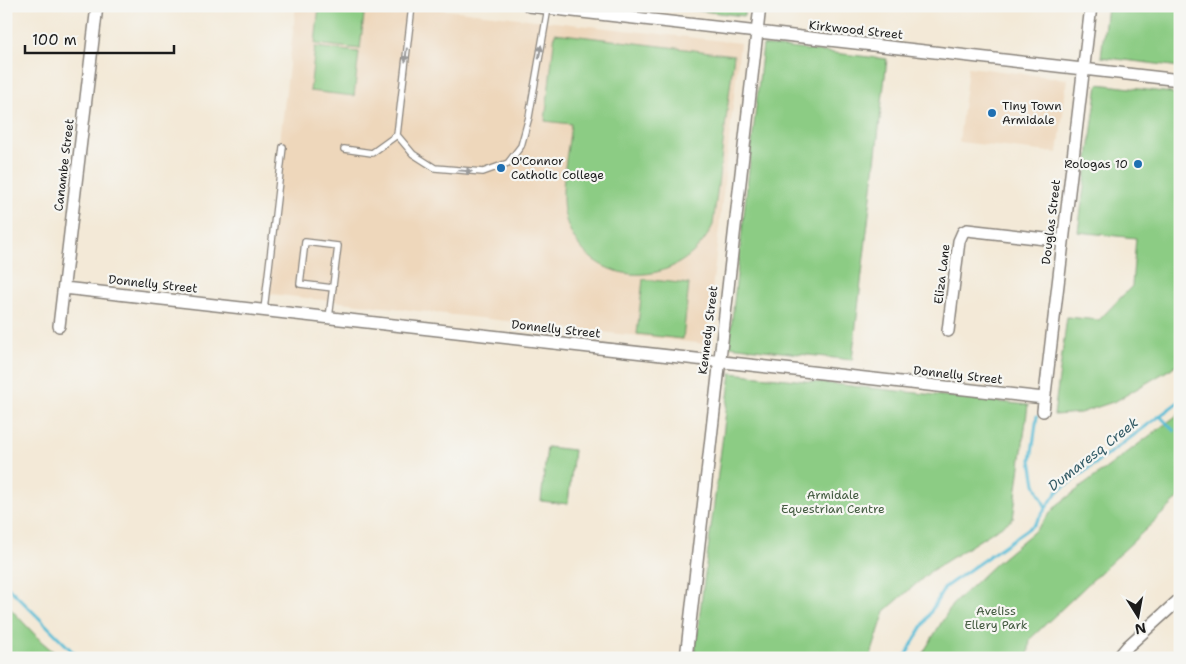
<svg xmlns="http://www.w3.org/2000/svg" width="1186" height="664" font-family="'Shantell Sans',sans-serif">
<style>
.built{fill:#eed7bb}
.green{fill:#8ccc84;stroke:#547450}
.lines{fill:none;stroke-linecap:round;stroke-linejoin:round}
.stream{stroke:#59bdd7;stroke-width:3}
.lane-casing{stroke:#88827a;stroke-width:8}
.street-casing{stroke:#88827a;stroke-width:14}
.lane{stroke:#fff;stroke-width:5.5}
.street{stroke:#fff;stroke-width:11}
.oneway{fill:#999}
.poi-dot{fill:#1f6fb2;stroke:#f6f6f2;stroke-width:2}
.labels{text-anchor:middle;stroke-width:4.5;stroke-linejoin:round;paint-order:stroke}
.street-label{font-size:12px;fill:#1c1c1c;stroke:#f6f6f2}
.poi-label{font-size:12px;fill:#1c1c1c;stroke:#f6f6f2;text-anchor:start}
.park-label{font-size:12px;fill:#435a40;stroke:#f6f6f2}
.water-label{font-size:14px;font-style:italic;fill:#345c67;stroke:#f6f6f2}
</style>
<rect width="100%" height="100%" fill="#f6f6f2"/>
<filter id="ink" filterUnits="userSpaceOnUse"><feTurbulence type="fractalNoise" baseFrequency=".02" numOctaves="2"/><feDisplacementMap in="SourceGraphic" scale="10" xChannelSelector="R" yChannelSelector="G"/><feConvolveMatrix kernelMatrix="1 2 1 2 8 2 1 2 1" color-interpolation-filters="sRGB"/></filter>
<filter id="wash" filterUnits="userSpaceOnUse"><feTurbulence type="fractalNoise" baseFrequency=".0096" numOctaves="4" result="noise"/><feDisplacementMap in="SourceGraphic" scale="20" xChannelSelector="R" yChannelSelector="G"/><feGaussianBlur stdDeviation="1.12" result="paint"/><feColorMatrix in="noise" values="0 0 0 0 0 0 0 0 0 0 0 0 0 0 0 0 0 1.4 0 .05"/><feComposite in="paint" operator="in"/></filter>
<g filter="url(#wash)">
<rect width="100%" height="100%" fill="#f3e9d7"/>
<path class="built" d="M296,6H413L740,43L706,344L262,293Z
M968,67L1067,79L1058,153L959,142Z"/>
<path class="green" d="M319,6H365L360,49L315,44Z
M662,6H745L744,16Z
M1107,6H1180V67L1101,57Z
M555,33L734,55L713,225C682,291 589,292 566,220C558,194 568,152 571,124L545,121Z
M763,45L887,59L852,360L729,346Z
M315,47L359,52L354,96L310,91Z
M1098,84L1180,94V361L1172,368L1116,401L1080,413L1054,415L1067,317L1099,320L1132,286L1136,238L1078,232Z
M643,279L689,284L683,339L637,334Z
M731,373L1028,405L1013,519L931,571L885,611L870,658H694Z
M1180,413V497L1030,639L1028,658H920L952,605L995,564L1037,529L1057,505Z
M547,447L574,450L568,504L541,501Z
M6,604L42,642L61,658H6Z"/>
<g class="lines">
<path class="stream" d="M1037,416L1031,460L1035,484L1046,508
M1160,416L1174,431
M6,585L79,658
M904,658L945,587L1035,524L1057,492L1180,401"/>
</g>
</g>
<g filter="url(#ink)">
<g class="lines">
<defs>
<path id="lane" d="M412,6L397,135L413,154L435,168L483,172L508,163L521,146L529,117L548,8
M344,149L372,153L397,135
M264,310L283,147
M329,318L338,246L305,242L300,284L333,288"/>
<path id="street" d="M529,6L1180,80
M64,288L1044,398
M59,326L97,6
M948,331L959,241L963,232L967,230L1063,241
M1043,411L1091,6
M686,658L760,6
M1118,658L1128,646L1180,599"/>
</defs>
<use href="#lane" class="lane-casing"/>
<use href="#street" class="street-casing"/>
<use href="#lane" class="lane"/>
<use href="#street" class="street"/>
</g>
<defs><path id="oneway-solid" d="M-6-.8H1V-3.2L6.5 0L1 3.2V.8H-6Z" transform="scale(1.25)"/></defs>
<g class="oneway">
<use href="#oneway-solid" transform="translate(540 52) rotate(-80)"/>
<use href="#oneway-solid" transform="translate(406 55) rotate(97)"/>
<use href="#oneway-solid" transform="translate(465 171) rotate(5)"/>
</g>
</g>
<g class="poi-dot">
<circle cx="992" cy="113" r="5"/>
<circle cx="1138" cy="164" r="5"/>
<circle cx="501" cy="168" r="5"/>
</g>
<g class="labels">
<g class="street-label">
<text transform="translate(856 30) rotate(6)" y="4">Kirkwood Street</text>
<text transform="translate(64 165) rotate(-83)" y="4">Canambe Street</text>
<text transform="translate(1051 222) rotate(-83)" y="4">Douglas Street</text>
<text transform="translate(942 274) rotate(-83)" y="4">Eliza Lane</text>
<text transform="translate(153 284) rotate(6)" y="4">Donnelly Street</text>
<text transform="translate(556 329) rotate(6)" y="4">Donnelly Street</text>
<text transform="translate(708 330) rotate(-83)" y="4">Kennedy Street</text>
<text transform="translate(958 375) rotate(6)" y="4">Donnelly Street</text>
</g>
<g class="poi-label">
<text x="1002" y="110">Tiny Town<tspan x="1002" dy="14">Armidale</tspan></text>
<text x="511" y="165">O'Connor<tspan x="511" dy="14">Catholic College</tspan></text>
<text x="1128" y="168" text-anchor="end">Rologas 10</text>
</g>
<g class="park-label">
<text x="833" y="499">Armidale<tspan x="833" dy="14">Equestrian Centre</tspan></text>
<text x="996" y="615">Aveliss<tspan x="996" dy="14">Ellery Park</tspan></text>
</g>
<g class="water-label">
<text transform="translate(1093 454) rotate(-38)" y="5">Dumaresq Creek</text>
</g>
</g>
<rect width="1186" height="664" fill="none" stroke="#f6f6f2" stroke-width="25"/>
<g transform="translate(1138 616) rotate(169)" stroke="#f6f6f2" stroke-width="4" paint-order="stroke">
<path d="M0-4L9 19L0 12L-9 19Z" fill="#1c1c1c"/>
<text y="-8" font-size="14" font-weight="bold" text-anchor="middle" fill="#1c1c1c">N</text>
</g>
<path d="M25 45v8h149v-8" fill="none" stroke="#1c1c1c" stroke-width="2.5"/>
<text x="32" y="45" font-size="15" fill="#1c1c1c" stroke="#f6f6f2" stroke-width="4" paint-order="stroke">100 m</text>
</svg>
